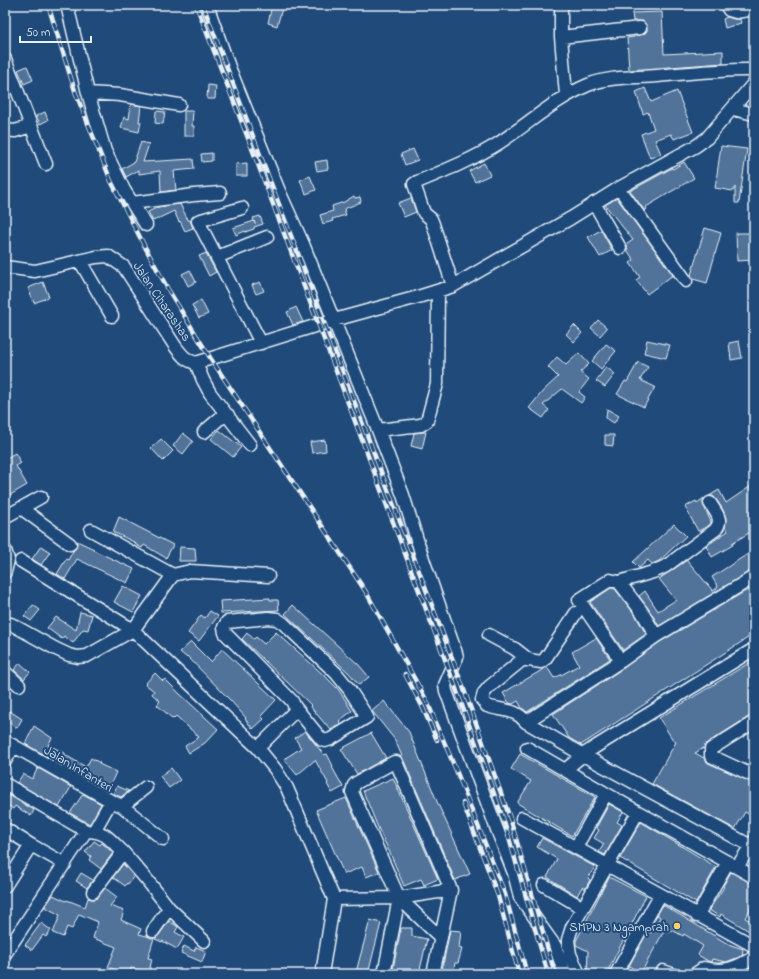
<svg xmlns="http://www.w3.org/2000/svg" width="759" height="979" font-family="'Indie Flower',sans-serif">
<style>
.built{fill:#2e5683}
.building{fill:#517399;stroke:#e8f1f8}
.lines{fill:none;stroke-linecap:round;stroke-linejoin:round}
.minor-casing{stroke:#e8f1f8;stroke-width:15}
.minor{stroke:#1f4a7a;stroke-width:12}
.rail-casing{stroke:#e8f1f8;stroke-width:4.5}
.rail{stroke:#1f4a7a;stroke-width:3;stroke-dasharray:9;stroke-linecap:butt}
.poi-dot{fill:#ffd166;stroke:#1f4a7a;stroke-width:1.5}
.labels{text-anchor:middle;stroke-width:4;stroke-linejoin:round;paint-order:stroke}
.street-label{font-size:13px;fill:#e8f1f8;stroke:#1f4a7a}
.poi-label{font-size:13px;fill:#e8f1f8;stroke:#1f4a7a;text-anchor:end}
</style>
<rect width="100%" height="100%" fill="#1f4a7a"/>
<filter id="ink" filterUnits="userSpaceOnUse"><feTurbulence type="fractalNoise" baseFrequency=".025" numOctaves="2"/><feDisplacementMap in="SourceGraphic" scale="8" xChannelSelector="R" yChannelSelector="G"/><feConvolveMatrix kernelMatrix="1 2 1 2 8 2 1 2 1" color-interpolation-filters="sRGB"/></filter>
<g filter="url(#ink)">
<path class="built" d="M661,901L754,951V973L621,974Z"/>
<path class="building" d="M272,5H283L277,26L268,23Z
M662,12L664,54L723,51V63L629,70L627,38L634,37V36L644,34L647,31V28L643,21H633L632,13Z
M727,17L734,19H740L741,23L725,28L723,19Z
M27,66L33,80L24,84L18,70Z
M208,85L216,86L215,99H207Z
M645,88L651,102L677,91L693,132L674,139L671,134L655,140L661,154L650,158L641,134L654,129L648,112L643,114L636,92Z
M131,104L141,106L139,122H141L139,132L121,128L124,117L129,119Z
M156,111L165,112L163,124L155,123Z
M184,111H193L192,126H194V136H184Z
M45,112L48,120L40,124L36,116Z
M141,142L149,144L143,162L193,159L194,169L174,171L176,190L161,192L160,171L139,174V170L126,177L122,169L134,162Z
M721,146L747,149L739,203H735V187L733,191L715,188Z
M413,149L418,160L405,165L401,154Z
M212,153V161L202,162L201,154Z
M327,160L328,169L317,171L315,162Z
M684,162L694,178L646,207L647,209L645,211L630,191L672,168L673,169Z
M247,163V176H236V164Z
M484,163L490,175L475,182L469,171Z
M310,176L316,190L306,194L300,180Z
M354,196L355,198L360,197L361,202L344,209L346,215L332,219L333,221L323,224L320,215L333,211L332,206L344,202Z
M411,198L416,212L404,217L398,203Z
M617,198L673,275L647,294L636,280L640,277L630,263L634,260L627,250V244L633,240L605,205Z
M180,204L188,220H190L193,228L185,231L180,221L179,222L174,211L153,221L148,212L158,207Z
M260,216L263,224L254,227V229L245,232V231L236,235L233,228L254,221L255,224L253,218Z
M705,228L721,233L707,283L693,279L691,275Z
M601,230L612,250L600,257L588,237Z
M736,233H753L754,260L737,261Z
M206,253L216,272L209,276L199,256Z
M190,270L196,282L188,286L182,274Z
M43,282L49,297L34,303L28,288Z
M260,282L264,291L256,294L252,285Z
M201,300L208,314L199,318L192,305Z
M296,307L303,322L293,325L287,312Z
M598,320L607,328L600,336L591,328Z
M574,325L582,333L574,342L566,334Z
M647,340L670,345L666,358L644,353Z
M739,341L742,358L731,360L729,343Z
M606,344L616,351L601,369L592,361Z
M579,353L589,364L580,372L589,379L579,392L585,397L581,403L562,389L543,405L549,410L543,418L529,408L543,391L558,377L548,367L557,357L566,365Z
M638,362L648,367L640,380L655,387L644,407L617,394L625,381L627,382Z
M606,367L615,374L605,387L596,381Z
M607,409L619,416L614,423L606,418Z
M219,430L241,447L233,457L211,439Z
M424,432H426L422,449L411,446L414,433Z
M183,433L193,441L183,454L173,446Z
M605,435H614L613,446L605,445Z
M161,439L173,451L163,461L151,448Z
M325,440L326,451L312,453L310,442Z
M15,453L21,463L16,466L27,485L5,498V459Z
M754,484V542L749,533L732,543L733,545L712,557L706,546L728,531L725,527L726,518L723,510L716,499L713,496H709L719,490L726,503Z
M704,498L703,504L711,522L710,525L698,531L685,507L696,501L697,503Z
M119,517L173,545L166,558L144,545L142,548L135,544L136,543L113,532Z
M674,524L686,536L659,561L652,564L648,560L639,568L633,562Z
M77,541L94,549L93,550L134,569L127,583L77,559L65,579L57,574L66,559L68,560L73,551L76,548Z
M41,546L50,552L41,565L32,559Z
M180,547L195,548L196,561H179Z
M754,550V570L750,571L659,626L648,608L639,596L645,591L658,611L676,600L659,579L687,560L713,591L718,587L712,577Z
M123,586L142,596L133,612L114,602Z
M754,586V634L581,745L569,738L553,714L625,667L660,642Z
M611,588L615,589L636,616L646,634L623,650L590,602Z
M270,598V600H278L279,610L221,613L220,601Z
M33,605L40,610L31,621L24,616Z
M293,605L359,665L369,677L359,685L349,673L285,614Z
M210,611L218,616L199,641L188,633L201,615L205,618Z
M80,612L92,615L88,630L83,629L73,643L64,636L62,639L47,628L56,617L76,630Z
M276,632L327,678L338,689L348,704V705L352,711L339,721L341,722L331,730L326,724H325L310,706L311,705L242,639L247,633L254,639L256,637L264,644Z
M596,638L610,659L527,712L522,708L518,701L513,704L509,703L503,693L547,667L554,678L563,674L579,665L572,652Z
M191,642L211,662L222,649L276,700L261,716L264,719L253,729L245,719L246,718L231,701L187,656L186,657L180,652Z
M754,660V715L750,716L707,743L704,748L695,753L704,758L708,763L754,783V817L745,812L735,829L652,784L676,742L673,740L659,718Z
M20,663L30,672L24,679L14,670Z
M155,673L163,681L165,679L180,694L218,729L205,743L189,753L185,746L199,737L176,716L173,719L157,705L160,701L152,694L154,691L145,684Z
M384,701L409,732L438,804L470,874L455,880L395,740L372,711Z
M5,708L22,719L17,728L5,719Z
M34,726L52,738L48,745L65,753V755L86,767L91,758L100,763L99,764L116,772L109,788L83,776L25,744Z
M305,731L324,755L327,754L333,766L332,767L343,787L332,793L327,784L328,783L315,760L297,775L284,759L301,748L295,738Z
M371,733L386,758L357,774L341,749Z
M520,754L595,797L572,836L517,803L531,781L511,769Z
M38,768L71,787L59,807L17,783L23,774L32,779Z
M171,768L180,780L169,788L160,776Z
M393,778L438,879L424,885L421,879L404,886L390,853L379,830L363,791Z
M117,786L129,791H128L121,797L114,794H113Z
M5,793L34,810L31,816L15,806L13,809L5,803Z
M83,794L101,804L90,824L70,813Z
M346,798L379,872L366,877L362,867L344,874L316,810Z
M609,804L623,812L617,822L622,825L605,855L599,852L604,844L594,838L599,830L596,828Z
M641,822L716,867L696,903L620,858Z
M542,838L595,867L588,878L590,880L585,889L582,887L577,896L547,877L557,859L537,847Z
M94,841L100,845L102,843L113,853L101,869L89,860L91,856L85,852Z
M123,864L134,876L128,884L127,883L125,886L113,877Z
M731,872L754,884V902L745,918L754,923V934L721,914L720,917L709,910L724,887L723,886Z
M81,873L93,880L87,888L76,881Z
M609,877L646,896L606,974H587L588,951L576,945V941Z
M105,888L117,897L110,906L124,911L121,920L141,929L139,934L154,938L148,958L152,959L149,972L131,968L129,974H126L108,967L116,947L93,938L98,922L79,914L72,929L67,927L63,937L53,933L60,915L45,907L53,895L66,901L67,900L85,907L88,898L92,899H96Z
M663,905L728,944L743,949L742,956L726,962L712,959L711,962L708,961L698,955L703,946L684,934L683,936L672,930L671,932L665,929L641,973L629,966L648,931L651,933L660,917L657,915Z
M370,920L381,923L368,974H363L356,972Z
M169,921L178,927L175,932L184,937L177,949L162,941V942L155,939L159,935Z
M41,923L51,930L46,937L43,935L32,950L25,945Z
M401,928H412V936L427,939L419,974H392Z
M450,930L461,931L459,948L462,949L458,963H455L453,973L442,970Z
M184,946L194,951L196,947L206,951L202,962L181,953Z"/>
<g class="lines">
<defs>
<path id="minor" d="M67,5L88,93L105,151L124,190L146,225
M207,5L229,67L279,191L303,244L378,430L403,495L424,562L456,653L457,657L445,685L446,691L496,827L514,873L520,897L555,946L565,974
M561,5V37L566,95
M726,5L729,10L736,12L754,9
M561,37L640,28
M5,59L46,164
M88,93L120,95L179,105
M733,109L754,114
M5,130L15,131L31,126
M619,188L686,281
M132,203L194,195L220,193
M594,203L620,248
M242,208L198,221L261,343
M217,257L267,237
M80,261L112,316
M5,267L35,271L96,257L108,256L124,267L175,346C181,354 186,361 196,363L334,320L418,297L453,286L571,218L619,188L696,146L707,138L754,83
M453,286L433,224L431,219L424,213L415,187L414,184L417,182C444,171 474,159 499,143C528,124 555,99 588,85C609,76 635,78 657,76C689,73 722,69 754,70
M196,363L203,380L210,393L250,445
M378,430L421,425L427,421L437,384L438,291
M204,432L219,419L228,415
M21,508L70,544
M5,517L41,497
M5,550L8,560L5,572
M21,561L133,630L258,748L275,769L287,788L334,899L322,974
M173,575L190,571L268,576
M619,582L642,612L656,636
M576,613L545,659L541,662L529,660H522L489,687L484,693L482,700L487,706C502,711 515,708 526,722L583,755L751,846
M11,624L56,649L69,655L78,657L87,656L133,630L173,575L91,530
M489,635L515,649L529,660
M754,649L595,747L583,755L565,770L638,812L754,877
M621,661L579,600L610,580L619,582L653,572L666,566L715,530C724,520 716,513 710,503
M5,672L19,685
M526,722L621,661L656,636L754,577
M754,722L711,749V756L754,776
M5,741L111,801L122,806L146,787
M258,748L294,712L295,707L292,701L225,633L224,627L227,622L268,618L277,619L284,624L336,673L349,689L367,717L331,739L325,741L322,740L295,707
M527,748L565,770
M5,761L14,746
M5,784L86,831C106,831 109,839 123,852L93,892
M122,806L163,839
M522,818L754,946
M5,829L31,845
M94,831L111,801
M576,847L606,794
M123,852L147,880L169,908L204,941
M737,867L754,841
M544,885L583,908
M5,886L31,845L65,864
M334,899L399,898L451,890
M697,916L728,862
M153,931L169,908
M5,954L86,831
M663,971L672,974
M384,974L399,898
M433,974L451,890L396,762H394L356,783L354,785L352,792L399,898L441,938
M579,974L570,954L568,940L572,927L638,812
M616,974L660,895
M695,974L704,968C725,973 736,968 754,957"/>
</defs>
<use href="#minor" class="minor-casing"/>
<use href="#minor" class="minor"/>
<defs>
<path id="rail" d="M48,5L76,94L91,131L111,181L145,247L169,291L211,359L366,592L427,701L458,775L505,894L527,974
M196,5L251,146L455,686L505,824L548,974
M203,5L462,684L511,821L555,974
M405,674L422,706L437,740
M463,803L498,896L519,974"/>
</defs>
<use href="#rail" class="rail-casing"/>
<use href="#rail" class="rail"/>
</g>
</g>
<circle class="poi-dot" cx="677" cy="926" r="4"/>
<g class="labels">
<g class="street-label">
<text transform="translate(163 301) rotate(56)" y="5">Jalan Ciharashas</text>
<text transform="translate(79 768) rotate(31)" y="5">Jalan Infanteri</text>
</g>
<g class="poi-label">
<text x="669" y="931">SMPN 3 Ngamprah</text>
</g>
</g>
<rect width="759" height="979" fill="none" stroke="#1f4a7a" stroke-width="20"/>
<rect x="10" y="10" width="739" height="959" fill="none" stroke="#e8f1f8" stroke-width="1.5" filter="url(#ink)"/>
<path d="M20 36v6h71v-6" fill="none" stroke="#e8f1f8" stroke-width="2"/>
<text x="26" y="36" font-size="12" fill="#e8f1f8" stroke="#1f4a7a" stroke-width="3" paint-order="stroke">50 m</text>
</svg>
